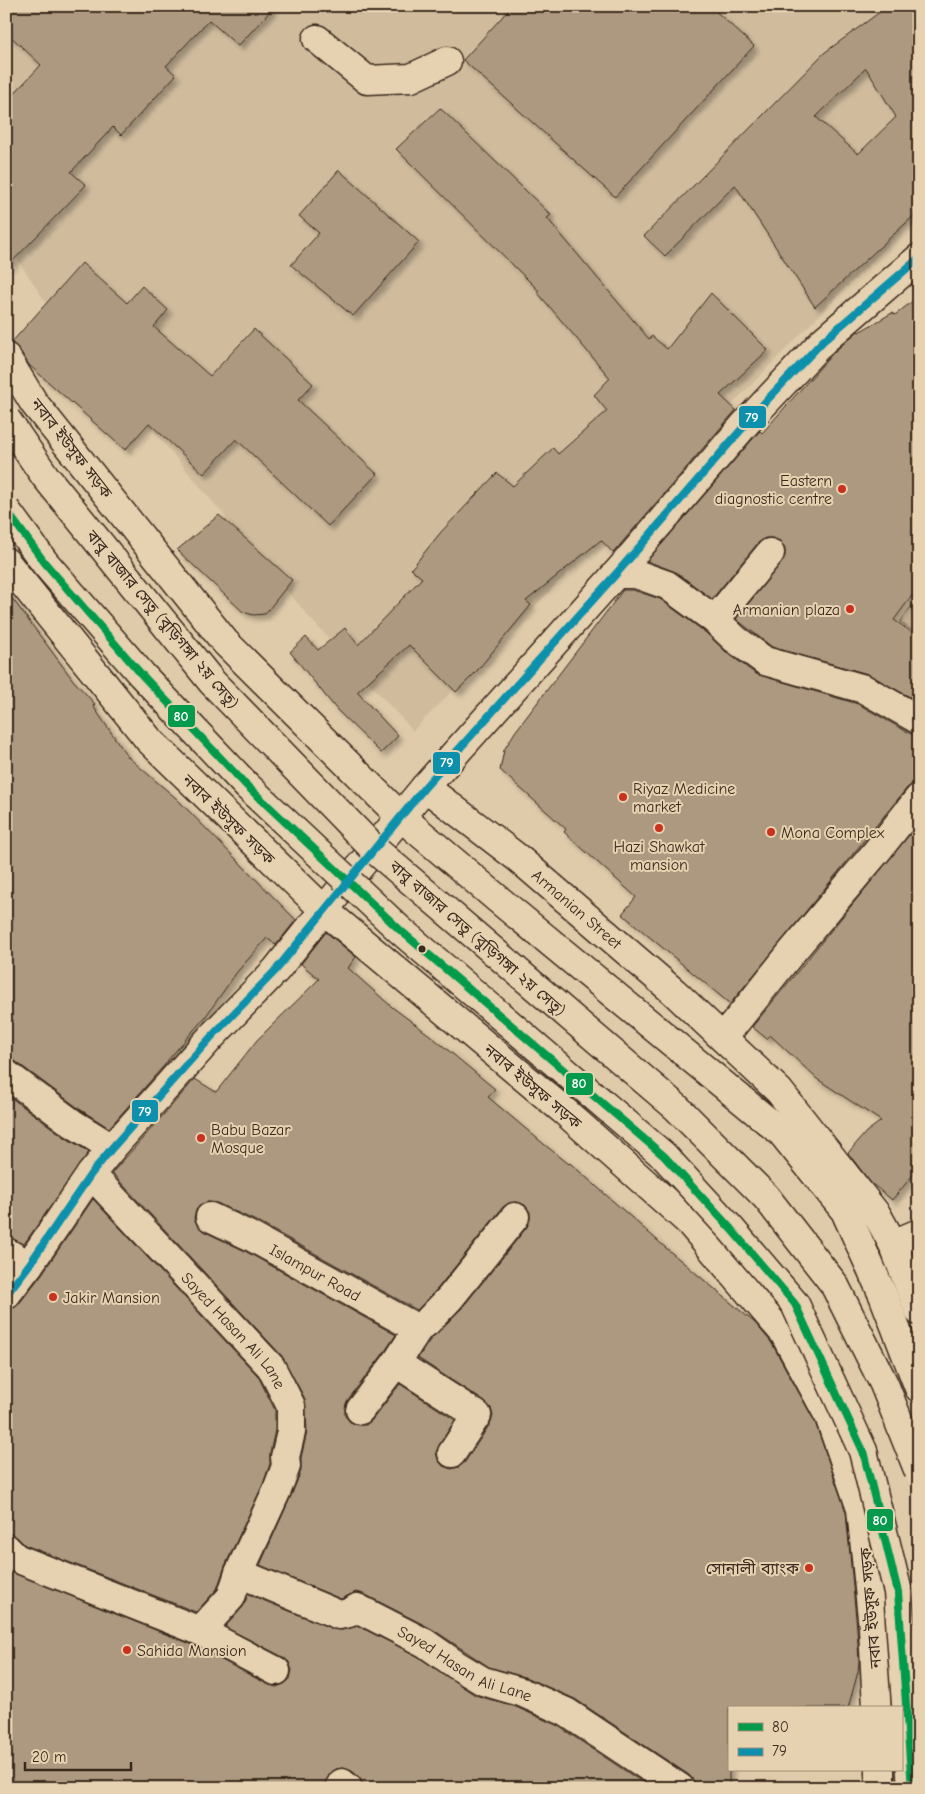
<svg xmlns="http://www.w3.org/2000/svg" width="925" height="1794" font-family="'Comic Neue','Noto Sans Bengali',sans-serif">
<style>
.built{fill:#d0bc9d}
.green{fill:#c1ae90;stroke:#7e6c57}
.building{fill:#ac997f;stroke:#3b2a1e;fill-rule:evenodd;filter:url(#shadow)}
.lines{fill:none;stroke-linecap:round;stroke-linejoin:round}
.street-casing{stroke:#3b2a1e;stroke-width:31}
.secondary-casing{stroke:#3b2a1e;stroke-width:31}
.highway-casing{stroke:#3b2a1e;stroke-width:31}
.street{stroke:#e6d2b0;stroke-width:28}
.secondary{stroke:#e6d2b0;stroke-width:28}
.highway{stroke:#e6d2b0;stroke-width:28}
.highway-bridge-casing{stroke:#3b2a1e;stroke-width:31;stroke-linecap:butt}
.highway-bridge{stroke:#e6d2b0;stroke-width:28}
.bus-1-casing{stroke:#e6d2b0;stroke-width:11}
.bus-2-casing{stroke:#e6d2b0;stroke-width:11}
.bus-1{stroke:#069a4c;stroke-width:8}
.bus-2{stroke:#0c90ab;stroke-width:8}
.poi-dot{fill:#c8321e;stroke:#e6d2b0;stroke-width:2}
.bus-dot{fill:#3b2a1e;stroke:#e6d2b0;stroke-width:2}
.labels{text-anchor:middle;stroke-width:4;stroke-linejoin:round;paint-order:stroke}
.street-label{font-size:16px;fill:#3b2a1e;stroke:#e6d2b0}
.poi-label{font-size:16px;fill:#3b2a1e;stroke:#e6d2b0;text-anchor:start}
.line-badge{stroke:#e6d2b0;stroke-width:2}
.badge-label{font-size:14px;text-anchor:middle;font-weight:bold;fill:#fff}
</style>
<defs>
<filter id="shadow"><feDropShadow dx="4.5" dy="4.5" stdDeviation="2.5" flood-color="#0004"/></filter>
</defs>
<rect width="100%" height="100%" fill="#dfcbaa"/>
<filter id="ink" filterUnits="userSpaceOnUse"><feTurbulence type="fractalNoise" baseFrequency=".02" numOctaves="2"/><feDisplacementMap in="SourceGraphic" scale="10" xChannelSelector="R" yChannelSelector="G"/><feConvolveMatrix kernelMatrix="1 2 1 2 8 2 1 2 1" color-interpolation-filters="sRGB"/></filter>
<g filter="url(#ink)">
<path class="built" d="M6,6H919V213L413,731L309,617L45,301L6,242Z"/>
<path class="green" d="M919,595V635L900,622Z"/>
<path class="building" d="M17,6H275L238,46L209,20L166,66L176,75L121,135L113,127L71,172L86,185L6,268V102L41,65L6,32V18Z
M512,6H710L754,46L615,197L463,60Z
M888,6H919V211L815,307L735,185L665,256L644,236L824,53ZM866,68L896,117L858,154L816,117Z
M440,108L551,215L547,218L649,339L652,336L667,349L711,293L768,350L720,395L736,410L613,553L601,540L526,601L531,605L476,672L456,692L409,645L357,692L398,736L381,753L337,710L290,652L306,637L318,650L345,628L358,645L422,578L411,569L441,532L497,473L513,486L553,448L558,454L607,411L594,395L610,378L537,292L539,291L396,149Z
M339,170L419,242L353,316L291,265L319,233L299,216Z
M82,263L127,303L142,286L168,310L154,327L210,376L254,329L313,384L298,400L377,474L328,526L236,439L204,474L149,423L125,450L29,365L19,349L11,343Z
M919,296V586L894,620L919,637V702L868,674L772,647L736,619L782,562L785,555V548L780,541L772,538H765L758,543L712,599L676,572L647,561L758,433L760,431L762,433L834,352L858,331L859,332L892,313L895,315Z
M219,515L292,580L265,614L253,615L243,612L177,550Z
M6,590L73,680L95,704L93,706L128,757L177,799L296,920L276,945L267,938L237,972L206,1016L167,1061H168L109,1128L81,1110L15,1061L6,1059Z
M623,590H633L660,599L705,632L726,652L756,674L858,704L911,734L919,736V783L913,784L907,788L730,1004L622,914L636,897L564,832L566,829L500,770L504,750L515,732Z
M919,823V1168L892,1200L871,1183L848,1153L866,1132L881,1121L817,1079L770,1035L767,1039L752,1027Z
M326,932L356,957L348,968L392,1007L431,1036L495,1089L488,1097L545,1145L569,1164L570,1163L666,1248L755,1323L771,1342L815,1422L846,1512L857,1629L859,1661L858,1672L848,1708H729V1788H695L694,1781L689,1775L575,1699L527,1678L489,1667L432,1629L364,1594L356,1592L341,1599L260,1565L291,1496L301,1471V1458L307,1432L305,1399L282,1356L112,1173L195,1079L216,1092L257,1040L319,979L301,964ZM208,1202L217,1203L258,1222L417,1310L438,1288L503,1207L509,1203L517,1202L525,1205L530,1212V1219L527,1227L462,1308L430,1340L418,1358L485,1402L491,1408L493,1416L490,1424L465,1462L459,1467L451,1469L443,1466L438,1460L436,1452L439,1445L455,1420L400,1384L372,1420L366,1425H358L350,1422L345,1416V1408L347,1401L383,1354L396,1335L243,1250L203,1231L197,1225L194,1218L196,1210L201,1204Z
M6,1094L63,1136L89,1152L24,1244L6,1236Z
M93,1199L258,1376L275,1410V1430L270,1453V1464L263,1484L225,1566L217,1589L196,1612L25,1545L17,1537L6,1533V1310L12,1309L18,1305L42,1274Z
M6,1570L193,1645L269,1685L276,1687L284,1684L290,1679L292,1670L289,1662L283,1657L225,1627L243,1607L248,1594L333,1629L342,1630L358,1626L417,1656L475,1695L516,1707L558,1726L651,1788H363L362,1782L358,1776L352,1771L343,1768L336,1769L329,1775L323,1788H6Z"/>
<g class="lines">
<defs>
<g id="street">
<path d="M317,39L367,80L411,78L447,61"/>
<path d="M616,574H636L667,585L715,620L735,639L765,661L864,689L919,720"/>
<path d="M715,620L770,553"/>
<path d="M723,1038L791,953L877,851L919,798"/>
<path d="M6,1074L72,1123L112,1148"/>
<path id="s1" d="M91,1174L271,1367L291,1406V1432L285,1457L286,1466L277,1490L239,1573L231,1597L200,1631"/>
<path id="s2" d="M210,1217L250,1236L418,1329"/>
<path d="M6,1252L29,1265"/>
<path d="M6,1295L29,1265L91,1174L112,1148L212,1036L276,970L324,910"/>
<path d="M396,1363L477,1415L452,1453"/>
<path d="M360,1410L396,1363L418,1329L427,1322L450,1298L515,1217"/>
<path d="M6,1548L16,1558L200,1631L276,1671"/>
<path id="s3" d="M239,1573L339,1615L349,1613L357,1608L425,1643L458,1666L483,1681L521,1692L566,1712L680,1788"/>
<path d="M339,1788L342,1783L348,1788"/>
</g>
<g id="secondary">
<path id="s4" d="M425,787L519,859L674,992L779,1091L877,1215L893,1244L919,1311"/>
<path d="M324,910L425,787L616,574L746,423L823,341L919,258"/>
<path d="M893,1244L919,1233"/>
</g>
<path id="highway" d="M6,357L34,403L225,642L400,816L499,900L782,1133L845,1211L883,1295L919,1388
M6,562L149,740L324,910L563,1110L689,1222L784,1333L829,1416L861,1509L873,1628L877,1708
M880,1770V1788"/>
</defs>
<use href="#street" class="street-casing"/>
<use href="#secondary" class="secondary-casing"/>
<use href="#highway" class="highway-casing"/>
<use href="#street" class="street"/>
<use href="#secondary" class="secondary"/>
<use href="#highway" class="highway"/>
<defs>
<path id="highway-bridge" d="M6,419L45,476L212,682L374,849L676,1107L766,1197L834,1284L884,1384L919,1472
M6,510L45,563L142,675L247,786L400,930L664,1156L731,1229L795,1304L863,1451L898,1592L912,1788"/>
</defs>
<use href="#highway-bridge" class="highway-bridge-casing"/>
<use href="#highway-bridge" class="highway-bridge"/>
<defs>
<path id="bus-1" d="M6,510L45,563L142,675L247,786L400,930L664,1156L731,1229L795,1304L863,1451L898,1592L912,1788"/>
<path id="bus-2" d="M6,1295L29,1265L91,1174L112,1148L212,1036L276,970L425,787L616,574L766,401L823,341L919,258"/>
</defs>
<use href="#bus-1" class="bus-1-casing"/>
<use href="#bus-2" class="bus-2-casing"/>
<use href="#bus-1" class="bus-1"/>
<use href="#bus-2" class="bus-2"/>
</g>
</g>
<g class="poi-dot">
<circle cx="842" cy="489" r="5"/>
<circle cx="850" cy="609" r="5"/>
<circle cx="623" cy="797" r="5"/>
<circle cx="659" cy="828" r="5"/>
<circle cx="771" cy="832" r="5"/>
<circle cx="201" cy="1138" r="5"/>
<circle cx="53" cy="1297" r="5"/>
<circle cx="809" cy="1568" r="5"/>
<circle cx="127" cy="1650" r="5"/>
</g>
<circle class="bus-dot" cx="422" cy="949" r="4.5"/>
<g class="labels">
<g class="street-label">
<text transform="translate(72 448) rotate(52)" y="6">নবাব ইউসুফ সড়ক</text>
<text transform="translate(163 619) rotate(50)" y="6">বাবু বাজার সেতু (বুড়িগঙ্গা ২য় সেতু)</text>
<text transform="translate(229 819) rotate(44)" y="6">নবাব ইউসুফ সড়ক</text>
<text dy="6" stroke="none"><textPath href="#s4" startOffset="195">Armanian Street</textPath></text>
<text transform="translate(478 938) rotate(41)" y="6">বাবু বাজার সেতু (বুড়িগঙ্গা ২য় সেতু)</text>
<text transform="translate(533 1086) rotate(40)" y="6">নবাব ইউসুফ সড়ক</text>
<text dy="6" stroke="none"><textPath href="#s2" startOffset="119">Islampur Road</textPath></text>
<text dy="6" stroke="none"><textPath href="#s1" startOffset="212">Sayed Hasan Ali Lane</textPath></text>
<text transform="translate(870 1608) rotate(-95)" y="6">নবাব ইউসুফ সড়ক</text>
<text dy="6" stroke="none"><textPath href="#s3" startOffset="250">Sayed Hasan Ali Lane</textPath></text>
</g>
<g class="poi-label">
<text x="832" y="486" text-anchor="end">Eastern<tspan x="832" dy="18">diagnostic centre</tspan></text>
<text x="840" y="615" text-anchor="end">Armanian plaza</text>
<text x="633" y="794">Riyaz Medicine<tspan x="633" dy="18">market</tspan></text>
<text x="781" y="838">Mona Complex</text>
<text x="659" y="852" text-anchor="middle">Hazi Shawkat<tspan x="659" dy="18">mansion</tspan></text>
<text x="211" y="1135">Babu Bazar<tspan x="211" dy="18">Mosque</tspan></text>
<text x="63" y="1303">Jakir Mansion</text>
<text x="799" y="1574" text-anchor="end">সোনালী ব্যাংক</text>
<text x="137" y="1656">Sahida Mansion</text>
</g>
</g>
<g class="line-badge">
<rect x="738" y="405" width="29" height="24" rx="5" fill="#0c90ab"/>
<rect x="167" y="704" width="29" height="24" rx="5" fill="#069a4c"/>
<rect x="432" y="751" width="29" height="24" rx="5" fill="#0c90ab"/>
<rect x="565" y="1072" width="29" height="24" rx="5" fill="#069a4c"/>
<rect x="131" y="1099" width="28" height="24" rx="5" fill="#0c90ab"/>
<rect x="866" y="1508" width="28" height="24" rx="5" fill="#069a4c"/>
</g>
<g class="badge-label">
<text x="752" y="422">79</text>
<text x="181" y="721">80</text>
<text x="447" y="767">79</text>
<text x="579" y="1088">80</text>
<text x="145" y="1116">79</text>
<text x="880" y="1525">80</text>
</g>
<rect width="925" height="1794" fill="none" stroke="#e6d2b0" stroke-width="25"/>
<rect x="12" y="12" width="900" height="1769" fill="none" stroke="#3b2a1e" stroke-width="2" filter="url(#ink)"/>
<rect x="728" y="1706" width="175" height="65" fill="#e6d2b0" stroke="#a28f76"/>
<rect x="738" y="1723" width="25" height="8" fill="#069a4c" stroke="#a28f76"/>
<text x="772" y="1732" font-size="15" fill="#3b2a1e">80</text>
<rect x="738" y="1748" width="25" height="8" fill="#0c90ab" stroke="#a28f76"/>
<text x="772" y="1756" font-size="15" fill="#3b2a1e">79</text>
<path d="M25 1762v8h106v-8" fill="none" stroke="#3b2a1e" stroke-width="2.5"/>
<text x="32" y="1762" font-size="15" fill="#3b2a1e" stroke="#e6d2b0" stroke-width="4" paint-order="stroke">20 m</text>
</svg>
